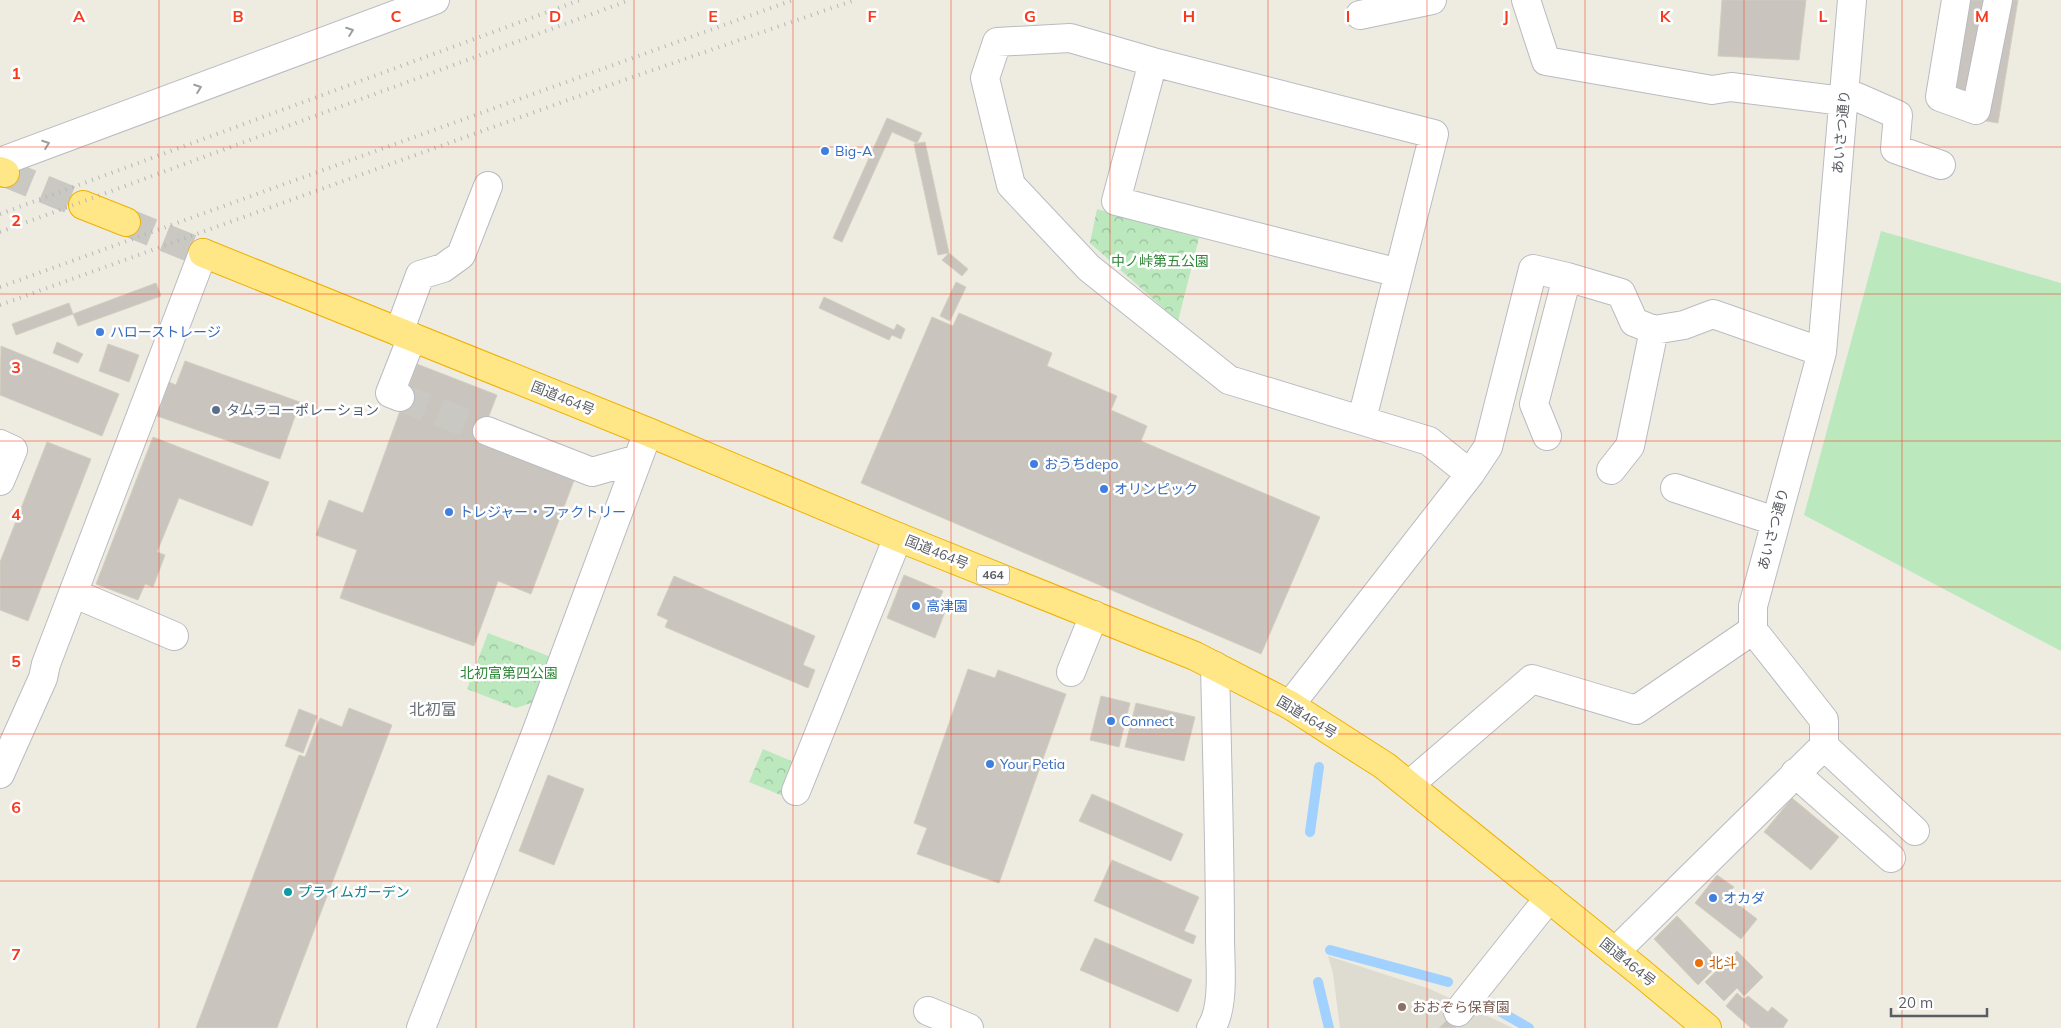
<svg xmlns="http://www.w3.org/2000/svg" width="2061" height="1028" font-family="Mulish,'Noto Sans JP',sans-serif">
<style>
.education{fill:#dedbd0}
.grass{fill:#bbe8bd}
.forest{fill:url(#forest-crowns)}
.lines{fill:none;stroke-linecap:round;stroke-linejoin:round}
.stream{stroke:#a0d1ff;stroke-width:10}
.building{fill:#c9c5be;stroke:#d3cebf}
.minor-tunnel{stroke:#c9c8c2;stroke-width:28;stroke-dasharray:28 14;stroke-linecap:butt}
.highway-tunnel{stroke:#c9c8c2;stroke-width:28;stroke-dasharray:28 14;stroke-linecap:butt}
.minor-casing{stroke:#b9bbc1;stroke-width:30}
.highway-casing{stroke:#efb100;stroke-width:30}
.minor{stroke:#fff;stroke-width:28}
.highway{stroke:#ffe787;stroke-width:28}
.rail{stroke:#b5b6b6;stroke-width:4;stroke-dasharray:1 6;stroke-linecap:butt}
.oneway{stroke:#9c9ea1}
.grid{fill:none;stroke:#f73a1e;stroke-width:1;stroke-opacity:0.55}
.shop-dot{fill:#3f7fe0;stroke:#fff;stroke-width:2}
.service-dot{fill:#5c6f8a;stroke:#fff;stroke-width:2}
.culture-dot{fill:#0f9aa8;stroke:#fff;stroke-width:2}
.food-dot{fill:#e8710a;stroke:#fff;stroke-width:2}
.education-dot{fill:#8d6e63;stroke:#fff;stroke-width:2}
.labels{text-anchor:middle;stroke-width:5;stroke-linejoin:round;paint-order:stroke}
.shield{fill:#fff;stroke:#8c8e92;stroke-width:1}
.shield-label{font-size:12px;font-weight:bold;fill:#5a5d63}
.street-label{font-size:14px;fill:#5a5d63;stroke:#fff}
.shop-label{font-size:14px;fill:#366cbe;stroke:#fff;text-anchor:start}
.park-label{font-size:14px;fill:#2e8737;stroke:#fff}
.service-label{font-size:14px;fill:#4e5e75;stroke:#fff;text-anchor:start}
.culture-label{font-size:14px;fill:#0d838f;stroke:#fff;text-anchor:start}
.food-label{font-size:14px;fill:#c56008;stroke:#fff;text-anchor:start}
.education-label{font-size:14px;fill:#785e54;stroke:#fff;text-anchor:start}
.quarter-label{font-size:16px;fill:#6a6f75;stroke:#fff}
.grid-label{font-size:16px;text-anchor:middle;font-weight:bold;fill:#f73a1e;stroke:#fff;stroke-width:5;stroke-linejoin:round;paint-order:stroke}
</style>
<defs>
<pattern id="forest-crowns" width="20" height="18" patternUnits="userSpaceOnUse" patternTransform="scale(1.25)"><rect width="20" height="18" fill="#bbe8bd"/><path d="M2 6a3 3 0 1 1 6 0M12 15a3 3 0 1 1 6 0" fill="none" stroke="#9bbf9d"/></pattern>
</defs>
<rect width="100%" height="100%" fill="#eeece1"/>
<path class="education" d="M1328,956L1430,989L1513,1028H1340L1333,974Z"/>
<path class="grass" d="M1881,231L2061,283V651L1804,515Z"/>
<path class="forest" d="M1097,209L1199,238L1178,321L1090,243Z
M488,633L551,657L534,702L516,708L467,689Z
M763,749L796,763L783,796L749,782Z"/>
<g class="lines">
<path class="stream" d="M1310,832L1319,767
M1330,950L1448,982
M1318,982L1329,1028
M1487,1004L1529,1028"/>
</g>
<path class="building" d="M1722,0H1806L1799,60L1718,56Z
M1965,0H1988L1972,94L1949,90Z
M2007,0H2018L1998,123L1986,121Z
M887,118L922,133L917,143L892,132L842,242L833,238Z
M925,142L949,253L938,255L914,144Z
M949,253L968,269L962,276L942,260Z
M956,282L966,287L950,321L940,316Z
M156,283L161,296L78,326L73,314Z
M824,297L894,330L897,324L905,329L901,339L892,335L889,340L819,308Z
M69,303L73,314L16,335L12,324Z
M959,313L1052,353L1047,366L1117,396L1111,410L1147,426L1141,441L1320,517L1261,654L861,483L932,317L953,326Z
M57,342L83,354L78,363L53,353Z
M108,344L139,355L129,382L99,371Z
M1,346L119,394L102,436L0,395Z
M185,361L300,402L280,459L157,416L169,382L176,385Z
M417,364L497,395L482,434L578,470L531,594L498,581L474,646L340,598L357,550L316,535L329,500L363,513Z
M153,437L269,482L252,526L179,498L157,552L165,555L153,587L145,584L138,600L96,584Z
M47,442L91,459L28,621L0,610V562Z
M904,575L943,591L940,598L949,601L935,638L887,618Z
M674,576L815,636L803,665L815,670L808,688L665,627L668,620L657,615Z
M968,669L995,678L998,670L1066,694L999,883L917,854L927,828L914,823Z
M1101,696L1130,703L1119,747L1090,740Z
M1136,703L1195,717L1184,761L1125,747Z
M349,708L392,725L277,1028H196L299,755L305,757L320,718L342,727Z
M299,709L317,716L303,753L285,746Z
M548,775L584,789L554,865L519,851Z
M1092,794L1183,834L1171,861L1079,821Z
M1792,798L1839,837L1811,870L1764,832Z
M1112,860L1199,897L1184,931L1196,936L1193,944L1094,901Z
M1717,875L1734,887L1727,896L1757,919L1741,939L1695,903Z
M1677,916L1721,962L1698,985L1654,939Z
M1095,938L1192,980L1178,1012L1080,970Z
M1737,951L1763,977L1744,996L1737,988L1724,1001L1705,982Z
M1737,993L1744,999L1748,996L1768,1012L1772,1007L1788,1020L1783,1028H1751L1726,1006Z
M1447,1020L1456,1028H1439Z"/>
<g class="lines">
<path class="minor-tunnel" d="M400,397L487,431"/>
<path class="highway-tunnel" d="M5,173L83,205
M126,222L203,253"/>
<defs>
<path id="minor" d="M1526,0L1546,61L1712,90L1731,87L1843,101L1857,97L1898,115L1895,149L1941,165
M1956,0L1940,97L1976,110L1998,0
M1360,15L1432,0
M1153,62L1116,201L1399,273
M0,162L435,0
M399,332L420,275L443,268L461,255L488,186
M400,397L390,393L412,337
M1362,419L1434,134L1153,62L1070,38L997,42L985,78L1011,185L1089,268L1229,380L1429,441L1470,474
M487,431L592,472L638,459
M1547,436L1534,404L1567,277L1621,293L1634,322L1654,330L1684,325L1713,314L1822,352
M0,444L13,450L0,481
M1611,470L1630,446L1654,330
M1675,488L1775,521
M73,593L174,636
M1071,672L1094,615
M1290,705L1470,474L1488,447L1533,269L1567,277
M1824,746L1915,831
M1795,773L1891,858
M0,774L43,678L46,664L203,253
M1409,785L1532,679L1636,710L1753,630
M796,791L898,537
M1615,952L1824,746V720L1753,630V606L1822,352L1852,0
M928,1011L969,1028
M1458,1012L1549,898
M421,1028L536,733L648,432
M1211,1028C1225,1007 1220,963 1220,938C1220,847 1217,757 1215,666"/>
<path id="highway" d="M0,171L5,173
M83,205L126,222
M203,253L648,432L898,537L1195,656L1290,705L1385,766L1640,972L1707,1028"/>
</defs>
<use href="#minor" class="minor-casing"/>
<use href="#highway" class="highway-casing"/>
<use href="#minor" class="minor"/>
<use href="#highway" class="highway"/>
<path class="rail" d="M0,214L580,0
M0,232L630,0
M0,287L793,0
M0,305L604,87L855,0"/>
</g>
<defs><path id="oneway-chevron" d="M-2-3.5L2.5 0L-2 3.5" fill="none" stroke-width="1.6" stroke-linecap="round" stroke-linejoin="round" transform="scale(1.25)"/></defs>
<g class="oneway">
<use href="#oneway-chevron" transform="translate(350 31) rotate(-20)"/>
<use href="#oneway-chevron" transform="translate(198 88) rotate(-20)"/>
<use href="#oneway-chevron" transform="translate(46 144) rotate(-20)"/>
</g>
<path class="grid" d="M159,0V1028M317,0V1028M476,0V1028M634,0V1028M793,0V1028M951,0V1028M1110,0V1028M1268,0V1028M1427,0V1028M1585,0V1028M1744,0V1028M1902,0V1028M0,147H2061M0,294H2061M0,441H2061M0,587H2061M0,734H2061M0,881H2061"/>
<g class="shop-dot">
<circle cx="825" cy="151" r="5"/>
<circle cx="100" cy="332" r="5"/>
<circle cx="1034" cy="464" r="5"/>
<circle cx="1104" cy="489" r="5"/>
<circle cx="449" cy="512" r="5"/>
<circle cx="916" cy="606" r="5"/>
<circle cx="1111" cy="721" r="5"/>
<circle cx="990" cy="764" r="5"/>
<circle cx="1713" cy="898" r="5"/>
</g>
<circle class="service-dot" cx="216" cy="410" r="5"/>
<circle class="culture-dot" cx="288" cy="892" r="5"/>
<circle class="food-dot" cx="1699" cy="963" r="5"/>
<circle class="education-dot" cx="1402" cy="1007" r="5"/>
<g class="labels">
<rect class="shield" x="977" y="565.5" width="32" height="19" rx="4"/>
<g class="shield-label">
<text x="993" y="579">464</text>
</g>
<g class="street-label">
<text transform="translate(1841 132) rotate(-85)" y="5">あいさつ通り</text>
<text transform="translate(563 398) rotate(22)" y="5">国道464号</text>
<text transform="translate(1773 529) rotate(-75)" y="5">あいさつ通り</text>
<text transform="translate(937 552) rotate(22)" y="5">国道464号</text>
<text transform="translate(1307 717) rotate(31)" y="5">国道464号</text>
<text transform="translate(1628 962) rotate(39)" y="5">国道464号</text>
</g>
<g class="shop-label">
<text x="835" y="156">Big-A</text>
<text x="110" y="337">ハローストレージ</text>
<text x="1044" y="469">おうちdepo</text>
<text x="1114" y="494">オリンピック</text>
<text x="459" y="517">トレジャー・ファクトリー</text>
<text x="926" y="611">高津園</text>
<text x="1121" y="726">Connect</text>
<text x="1000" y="769">Your Petia</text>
<text x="1723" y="903">オカダ</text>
</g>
<g class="park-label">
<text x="1160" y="266">中ノ峠第五公園</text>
<text x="509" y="678">北初富第四公園</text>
</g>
<g class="service-label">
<text x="226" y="415">タムラコーポレーション</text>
</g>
<g class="culture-label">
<text x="298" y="897">プライムガーデン</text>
</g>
<g class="food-label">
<text x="1709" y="968">北斗</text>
</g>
<g class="education-label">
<text x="1412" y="1012">おおぞら保育園</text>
</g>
<g class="quarter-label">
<text x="433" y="715">北初富</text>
</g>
</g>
<g class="grid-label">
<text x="79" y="22">A</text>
<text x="238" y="22">B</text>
<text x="396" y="22">C</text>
<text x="555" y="22">D</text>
<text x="713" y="22">E</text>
<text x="872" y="22">F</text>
<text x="1030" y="22">G</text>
<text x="1189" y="22">H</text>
<text x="1348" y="22">I</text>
<text x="1506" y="22">J</text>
<text x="1665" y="22">K</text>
<text x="1823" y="22">L</text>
<text x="1982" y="22">M</text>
<text x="16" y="79">1</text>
<text x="16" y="226">2</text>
<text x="16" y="373">3</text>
<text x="16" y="520">4</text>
<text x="16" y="667">5</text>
<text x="16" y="813">6</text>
<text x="16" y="960">7</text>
</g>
<path d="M1891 1008v8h96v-8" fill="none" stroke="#5a5d63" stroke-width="2.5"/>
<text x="1898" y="1008" font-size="15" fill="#5a5d63" stroke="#ffffff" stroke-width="4" paint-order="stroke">20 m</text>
</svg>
